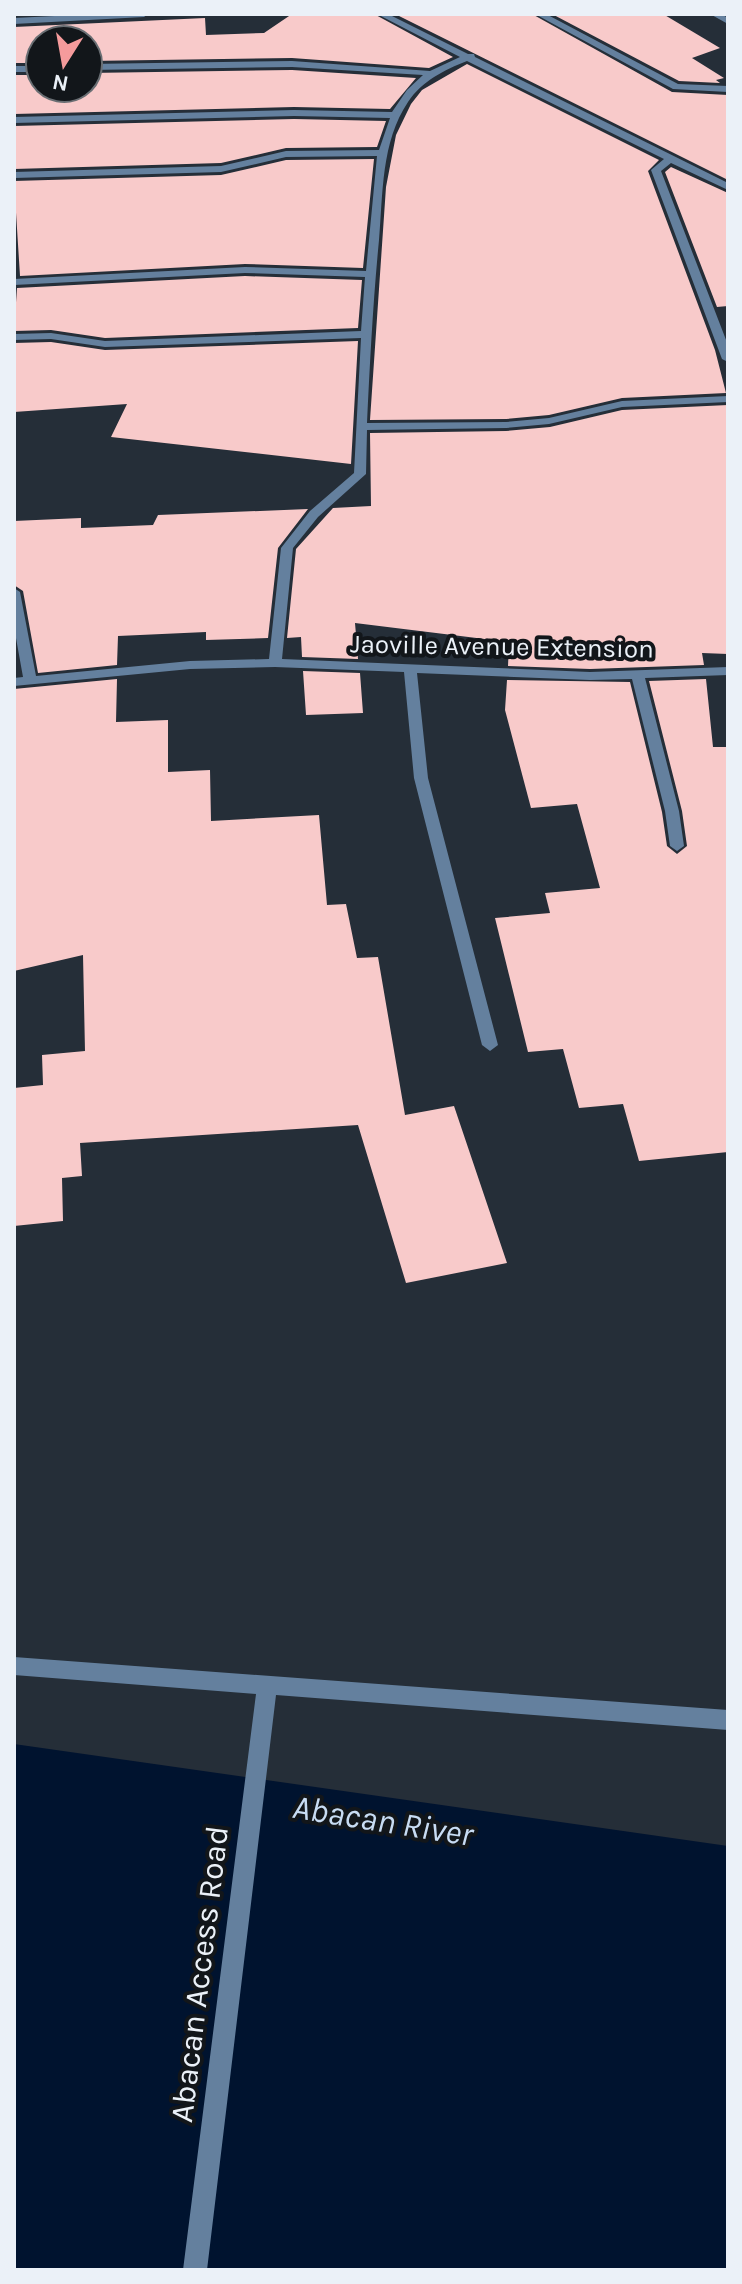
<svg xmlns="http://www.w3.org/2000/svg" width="742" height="2284" font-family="Karla,sans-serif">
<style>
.water{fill:#00132f}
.building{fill:#f8caca}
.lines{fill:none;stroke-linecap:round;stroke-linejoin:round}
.minor{fill:#64809e;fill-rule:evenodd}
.tertiary{fill:#64809e;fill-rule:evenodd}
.labels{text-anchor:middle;stroke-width:8;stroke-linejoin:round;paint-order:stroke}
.street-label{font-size:26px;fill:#ebf1f8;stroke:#12161a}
.near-street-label{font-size:32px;fill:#ebf1f8;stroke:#12161a}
.near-water-label{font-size:34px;font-style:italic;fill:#c8dcf3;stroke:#12161a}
</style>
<rect width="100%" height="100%" fill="#252e38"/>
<path class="water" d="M14,1744L728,1846V2270H14Z"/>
<path class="building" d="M292,14H374L453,57L429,68L292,58L88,61V40H40V63H14V27L205,18L206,35L264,33Z
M395,14H532L672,92L728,95V180Z
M552,14H663L720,48L692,58L724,78L716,80L720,83L679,81Z
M467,64L659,160L648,171L715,350L726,393L622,398L549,415L506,419L370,420L386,187L396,135L411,104L422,90Z
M292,70L416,78L390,109L294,107L14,114V75H40V88H88V73Z
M294,119L386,121L377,147L286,148L221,163L14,169V126Z
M374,159L363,268L245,264L20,276L14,181L221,175L286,160Z
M671,167L728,193V306L717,307L665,172Z
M245,276L362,280L358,328L105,338L51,330L14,331L17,288Z
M358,341L351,464L111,437L127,404L14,412V343L51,342L105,350Z
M728,405V654L702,653L704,665L590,669L508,666L509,642L355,623L358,659L302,657L301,637L287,638L296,549L333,508L371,506L370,433L506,431L550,427L622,410Z
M308,509L278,548L268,638L206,640V632L118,636L117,665L38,673L23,591L14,585V521L81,518V528L153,525L158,515Z
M303,671L360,673L363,713L306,715Z
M117,679L116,722L168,720V772L210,770L211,821L319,815L327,905L346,904L357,958L378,957L405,1115L454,1106L507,1263L406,1283L358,1125L80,1143L82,1176L62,1178L63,1221L14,1226V1088L43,1085L42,1055L85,1051L83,955L14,971V689Z
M706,679L713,747H728V1152L639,1161L623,1104L579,1108L563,1049L528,1052L495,918L550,913L545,893L600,888L577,804L531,808L505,710L507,680L630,682L662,812L667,846L677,854L687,846L682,811L649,681Z"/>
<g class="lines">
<path class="minor" d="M95,14H148L144,17L14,24V18Z
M377,14H388L468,54H474L475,57L728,183V190L671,163L661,171L728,345V362L722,359L651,170L664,159L467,61C444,70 422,81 408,102C381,142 383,194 379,240C373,302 370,361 367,423L506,422L549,418L622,401L728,396V402L622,407L549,424L506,428L367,430L366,474L318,517L293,548L282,659L590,672L728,667V675L645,678L679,811L684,846L677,851L670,846L665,811L632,679L590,680L417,673L428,778L498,1045L490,1051L482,1045L414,778L404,672L275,667L190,669L14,686V678L23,677L14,627V588L20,592L36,676L190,661L269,659L281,548L310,511L354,473L361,338L105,347L51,339L14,340V334L51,333L105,341L361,331L365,277L245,273L14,285V279L245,267L366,271L377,156L286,157L221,172L14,178V172L221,166L286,151L379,150L390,118L294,116L14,123V117L294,110L392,112L407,90L423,75L292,67L88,70V64L292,61L430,71L460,57Z
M535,14H546L678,84L728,86V92L673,89Z
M710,14H721L728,18V24Z
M14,66H40V72H14Z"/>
<path class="tertiary" d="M14,1657L728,1710V1730L276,1695L207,2270H183L256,1694L14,1675Z"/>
</g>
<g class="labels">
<g class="street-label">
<text transform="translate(502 646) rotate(1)" y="9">Jaoville Avenue Extension</text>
</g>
<g class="near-street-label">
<text transform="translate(199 1974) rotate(-83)" y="11">Abacan Access Road</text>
</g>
<g class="near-water-label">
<text transform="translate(383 1820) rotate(9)" y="12">Abacan River</text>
</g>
</g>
<rect width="742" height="2284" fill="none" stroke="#ebf1f8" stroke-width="32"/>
<g transform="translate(64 64) rotate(191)"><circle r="38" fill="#12161a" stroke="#696e73" stroke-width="2"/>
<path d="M0-6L14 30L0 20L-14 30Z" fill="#f59b9c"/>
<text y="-12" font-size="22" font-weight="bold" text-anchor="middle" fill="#ebf1f8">N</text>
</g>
</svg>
